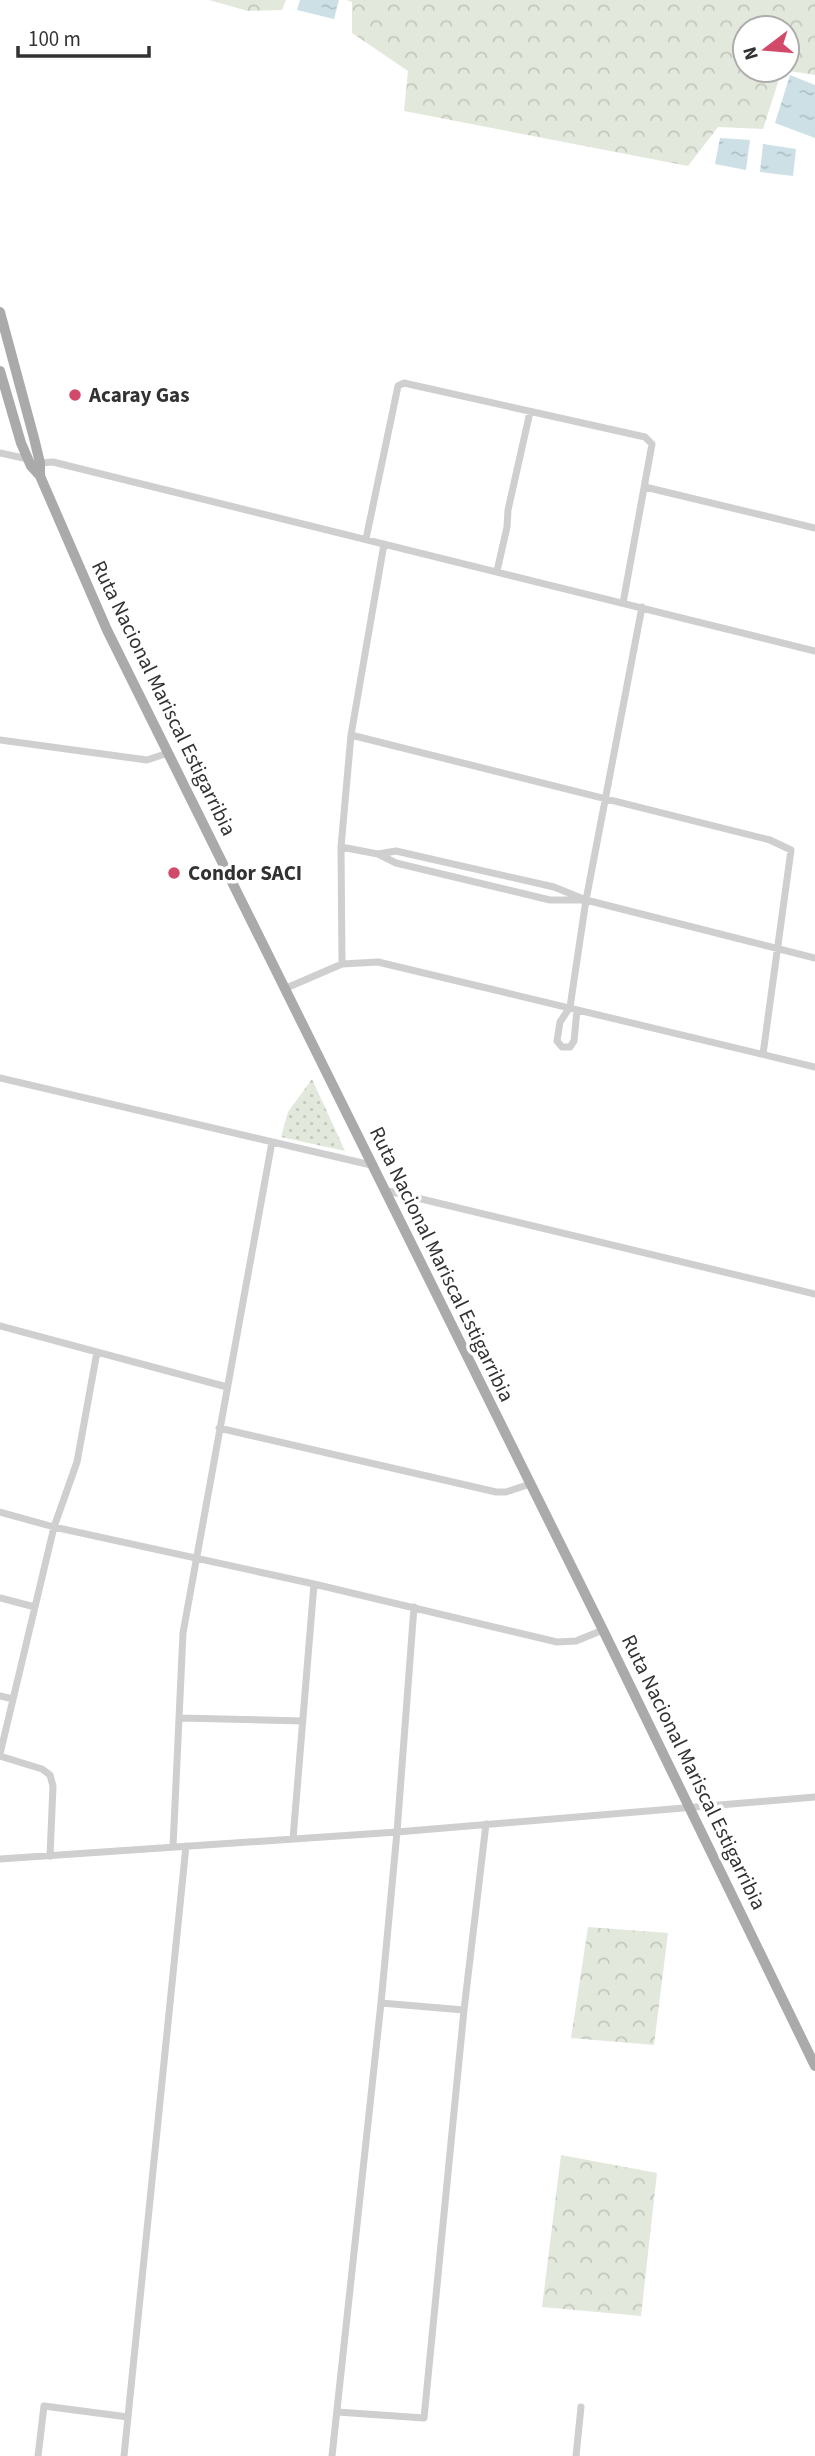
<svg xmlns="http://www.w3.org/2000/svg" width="815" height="2456" font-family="'Source Sans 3',sans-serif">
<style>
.grass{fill:url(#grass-dots)}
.forest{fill:url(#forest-crowns)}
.water{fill:url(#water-ripples)}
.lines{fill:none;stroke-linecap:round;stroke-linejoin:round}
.street{stroke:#cfcfcf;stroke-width:7}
.primary{stroke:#aaa;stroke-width:10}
.poi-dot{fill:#d24a69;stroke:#fff;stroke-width:2.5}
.labels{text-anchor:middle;stroke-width:7;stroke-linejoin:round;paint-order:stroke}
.poi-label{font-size:21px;font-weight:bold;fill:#323232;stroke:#fff;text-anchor:start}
.street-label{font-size:21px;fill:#323232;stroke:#fff}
</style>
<defs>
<pattern id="grass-dots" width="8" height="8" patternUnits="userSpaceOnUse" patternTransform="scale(1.75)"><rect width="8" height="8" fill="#e3e8dc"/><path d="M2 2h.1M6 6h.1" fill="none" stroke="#c3c7bd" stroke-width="1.8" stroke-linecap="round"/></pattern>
<pattern id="forest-crowns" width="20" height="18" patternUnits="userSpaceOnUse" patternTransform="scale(1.75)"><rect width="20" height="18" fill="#e3e8dc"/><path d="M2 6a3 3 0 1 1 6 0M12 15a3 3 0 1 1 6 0" fill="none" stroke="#c3c7bd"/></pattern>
<pattern id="water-ripples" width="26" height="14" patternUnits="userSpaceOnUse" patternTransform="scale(1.75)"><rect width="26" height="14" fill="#cce0e6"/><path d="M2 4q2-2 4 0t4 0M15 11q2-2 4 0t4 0" fill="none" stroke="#b0c1c6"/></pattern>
</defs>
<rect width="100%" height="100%" fill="#fff"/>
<path class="grass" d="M312,1079L345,1151L281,1137L288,1112Z"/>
<path class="forest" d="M209,0H286L282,10L248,11Z
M346,0H815V75L783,70H787V28H745V70H782L763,129L718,127L688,166L404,111L408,71L352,33V2Z
M588,1927L668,1933L654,2045L571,2038Z
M561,2155L657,2173L641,2316L542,2307Z"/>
<path class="water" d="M300,0H339L334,19L297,10Z
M790,75L815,85V138L775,123Z
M720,138L750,140L746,170L715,164Z
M763,144L796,149L793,176L760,172Z"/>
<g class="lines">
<path class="street" d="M0,453L28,459
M40,463L53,462L815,651
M645,487L815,528
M366,539L398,386L404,383L645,437L652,444L623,603
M497,571L507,527L508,510L530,412
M351,735L770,840L791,850L763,1054
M0,740L147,760L168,753
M341,847L378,854L396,851L554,887L586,900L815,958
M378,854L396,863L550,900H581
M342,964L341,847L351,735L384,544
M284,989L342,964L378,962L815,1067
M577,1010L574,1041L570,1047H562L557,1041L560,1022L570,1007L586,900L642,607
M0,1078L371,1165
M384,1190L815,1294
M0,1326L227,1387
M219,1428L496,1492H506L530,1484
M0,1512L54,1527L314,1584L557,1642L576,1641L603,1630
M0,1598L35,1607
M0,1696L13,1699
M179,1718L303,1721
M0,1754L54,1527L77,1462L97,1352
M0,1756L42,1769L50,1775L53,1786L50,1856
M293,1839L314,1584
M173,1847L183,1633L272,1142
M0,1859L397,1832L815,1797
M381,2003L464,2010
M337,2412L424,2418L464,2010L486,1824
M38,2456L44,2406L128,2417
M124,2456L186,1846
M332,2456L381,2003L397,1832L414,1607
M576,2456L581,2407"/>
<path class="primary" d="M0,312L34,438L40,463V476
M0,371L21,443L31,466L40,476L107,630L603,1630L815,2066"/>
</g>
<g class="poi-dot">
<circle cx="75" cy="395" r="7"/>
<circle cx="174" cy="873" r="7"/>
</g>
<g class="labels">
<g class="poi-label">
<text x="89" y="402">Acaray Gas</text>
<text x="188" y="880">Condor SACI</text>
</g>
<g class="street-label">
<text transform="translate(164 698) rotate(64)" y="7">Ruta Nacional Mariscal Estigarribia</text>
<text transform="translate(442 1264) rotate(64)" y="7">Ruta Nacional Mariscal Estigarribia</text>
<text transform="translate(694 1772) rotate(64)" y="7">Ruta Nacional Mariscal Estigarribia</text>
</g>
</g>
<g transform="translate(766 49) rotate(254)"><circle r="33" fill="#ffffff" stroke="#adadad" stroke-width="2"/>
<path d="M0-5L12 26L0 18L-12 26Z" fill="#d24a69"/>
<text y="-10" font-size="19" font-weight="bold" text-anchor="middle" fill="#323232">N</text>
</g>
<path d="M18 46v10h131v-10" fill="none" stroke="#323232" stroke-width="3.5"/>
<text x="28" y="46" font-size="21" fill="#323232" stroke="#ffffff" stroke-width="5" paint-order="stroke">100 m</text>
</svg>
